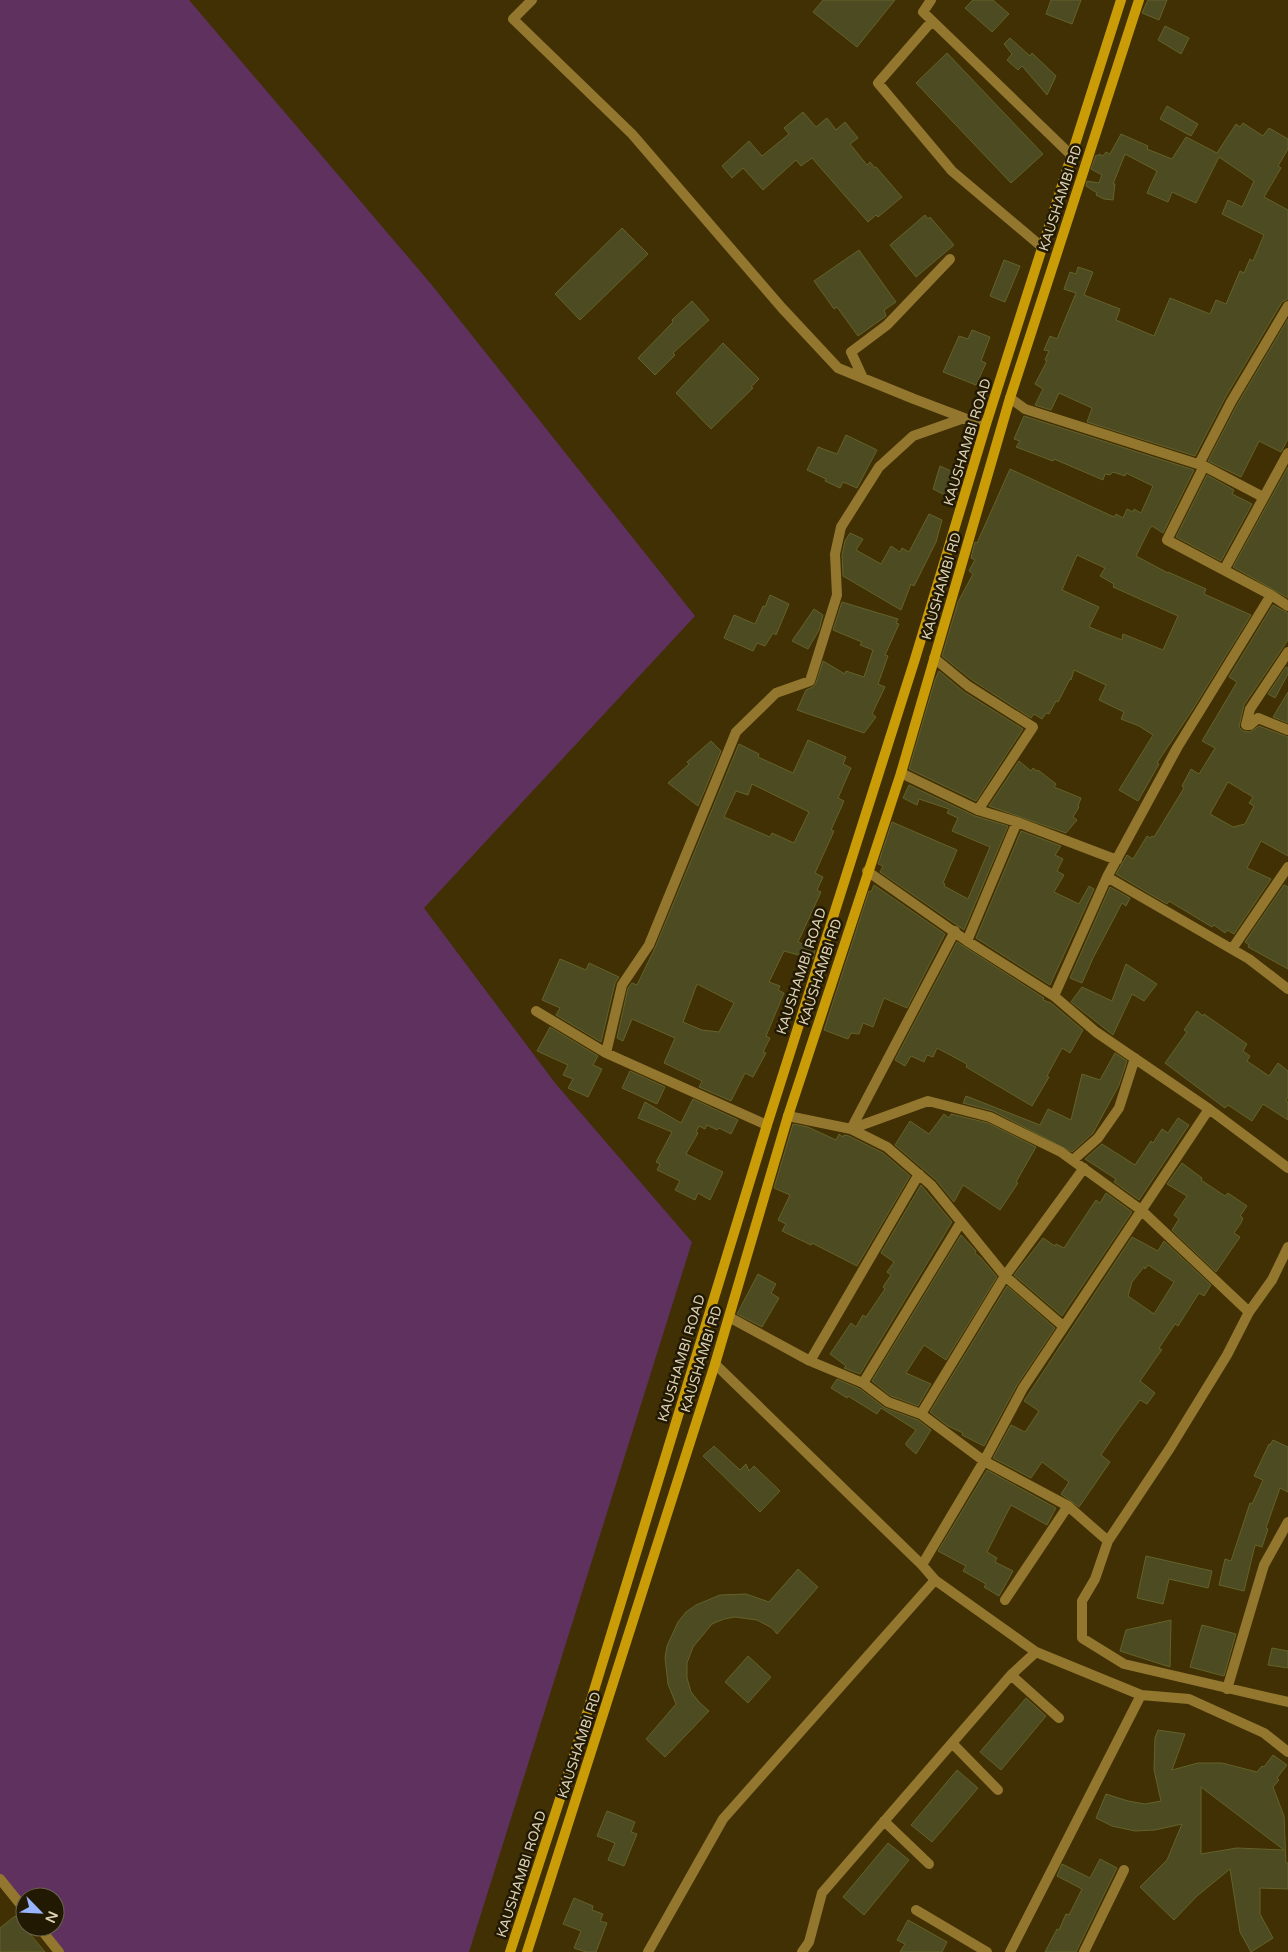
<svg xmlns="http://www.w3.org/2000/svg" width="1288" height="1952" font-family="'Varela Round',sans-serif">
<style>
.green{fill:#5f315f}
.building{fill:#4d4b21;stroke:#64622a;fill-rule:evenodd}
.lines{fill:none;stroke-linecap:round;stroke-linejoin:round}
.minor{stroke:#93772f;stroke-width:10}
.secondary{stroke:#ca9c07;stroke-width:10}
.labels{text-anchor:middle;stroke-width:5;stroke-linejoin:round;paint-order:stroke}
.street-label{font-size:14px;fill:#dcd1b6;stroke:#221903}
</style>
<rect width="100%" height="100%" fill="#403004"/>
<path class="green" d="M0,0H189L431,284L695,616L424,908L555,1083L692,1242L469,1952H62L42,1927H55V1897H25V1906L0,1876Z"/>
<path class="building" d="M823,0H895L857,47L813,12Z
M973,0H993L1009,14L992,32L965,8Z
M1051,0H1081L1072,24L1046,14Z
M1148,0H1167L1159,20L1142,13Z
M1165,26L1189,38L1181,54L1158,40Z
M1010,38L1030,56L1032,53L1056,76L1047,95L1022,66L1018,70L1007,60L1012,54L1004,44Z
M947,53L1043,154L1011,183L916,83Z
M1167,106L1198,124L1191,136L1160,119Z
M803,112L816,127L827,118L836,130L845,122L858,138L850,144L867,165L870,162L875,168L876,167L902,197L878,217L876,215L868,222L812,158L801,166L796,160L763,190L743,168L732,178L722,166L749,141L762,156L789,134L784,128Z
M1243,123L1263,136L1269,128L1288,139V149L1278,166L1281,168L1264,197L1288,210V299L1282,302L1225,398L1195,456L1087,422L1092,408L1059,393L1051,410L1035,405L1043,389L1035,384L1047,361L1045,360L1049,351L1044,350L1050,336L1057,339L1076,293L1064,289L1070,272L1076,274L1078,267L1093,272L1084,295L1120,309L1116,320L1154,336L1170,298L1210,314L1216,300L1226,304L1240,271L1244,273L1250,259L1253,261L1264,235L1222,214L1228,200L1242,207L1254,181L1219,157L1196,203L1172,192L1168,202L1147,193L1157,171L1125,154L1113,184H1115L1113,200L1104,199L1096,195L1097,193L1086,186L1087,181L1099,183L1102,175L1091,169L1096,155L1098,156L1099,154L1103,156L1106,152L1110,154L1121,134L1148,146L1147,149L1172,159L1186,137L1217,153L1236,124L1240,127Z
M925,215L928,219L930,217L954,245L916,277L890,245Z
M622,228L648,254L580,320L555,294Z
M859,250L896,302L884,310L886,316L858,336L837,307L834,309L814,281Z
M1004,260L1020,266L1005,302L990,296Z
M692,301L709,320L673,353L675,355L655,375L638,358L673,322L672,320Z
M1288,319V439L1281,452L1259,441L1241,477L1208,461L1237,405Z
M972,330L990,337L981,361L986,363L976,385L943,372L959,336L968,339Z
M723,343L759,379L751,387L753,388L711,429L676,393Z
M1024,416L1194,470L1163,533L1152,526L1150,528L1136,556L1168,573V572L1206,589L1204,594L1251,615L1191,712L1157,763L1159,764L1138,801L1119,790L1153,735L1139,726L1121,719L1124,712L1099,700L1106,685L1074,670L1071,680L1070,679L1058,702L1056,701L1049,714L1046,713L1042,719L1034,714L1031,718L972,680L942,656L958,602L973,574L969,571L975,560L971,558L975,542L977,543L1010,469L1114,517L1116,514L1123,518L1127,509L1133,512L1134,509L1141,513L1153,486L1126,473L1125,476L1113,472L1110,475L1105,474L1103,480L1054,459L1053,461L1016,447L1020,441L1014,439ZM1077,555L1105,568L1100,576L1114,584L1113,587L1178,616L1163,650L1123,634L1122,640L1089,627L1099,607L1062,590Z
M846,435L877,450L857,488L843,482L840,488L825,481L826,479L807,470L818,447L837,454Z
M940,466L953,472L951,479L953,480L947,496L933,489Z
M1288,467V598L1233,567Z
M1207,475L1234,490L1232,494L1252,504L1221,561L1176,537Z
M929,514L942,520L936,542L914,586L911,584L901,610L843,576L842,555L845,541L850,533L863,539L856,550L881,564L891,546L900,552L902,548L909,552Z
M770,595L789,604L776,635L773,633L765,646L757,643L753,651L724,638L734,615L755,624L763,606L765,607Z
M842,602L898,619L896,623L899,624L885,655L888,656L878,684L885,687L872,714L876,717L864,733L797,710L806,690L813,687L816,683L823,661L845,674L846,671L864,677L873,650L860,645L862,642L833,630Z
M1273,605L1288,613V640L1244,705L1239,727L1243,731L1250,732L1259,726L1288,737V856L1261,841L1247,868L1271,879L1234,934L1227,930L1225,933L1214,925L1212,927L1169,901L1167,904L1116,874L1127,855L1133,859L1147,836L1150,838L1152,836L1154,837L1184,788L1182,786L1191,769L1199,774L1215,748L1202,741L1237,682L1229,677ZM1228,782L1253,797L1249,803L1254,806L1245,824L1233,827L1210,814Z
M814,609L823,615L819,630L808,649L792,641Z
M1286,667L1288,668V674L1275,698L1268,694Z
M939,671L964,692L1023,729L976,801L909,769L935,680Z
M1288,692V723L1273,717Z
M808,740L846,757L843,764L851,768L838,798L844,801L831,830L834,831L815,873L823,877L817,890L821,892L798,942L815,950L813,959L784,951L769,982L780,986L778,990L784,993L766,1036L770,1038L763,1052L766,1053L753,1077L745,1073L731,1101L699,1087L702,1081L664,1063L675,1038L632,1019L623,1041L617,1038L628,988L632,983L637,985L655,948L739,744L759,754L758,757L793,773ZM752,784L809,812L794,843L772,833L770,837L724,817L736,791L748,795ZM697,984L734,1003L719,1032L702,1030L683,1022Z
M711,741L721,751L698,806L668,783L689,764L687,762Z
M1019,761L1031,771L1033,768L1037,771L1038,770L1056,784L1054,787L1081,798L1078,806L1079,807L1073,817L1077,820L1066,833L989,806Z
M909,785L975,816L1008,826L964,930L880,872L883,866L878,864L892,822L957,850L943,883L945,884L944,886L968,899L990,847L952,831L958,818L947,813L949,809L919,799L917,805L903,798Z
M1021,831L1061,846L1055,855L1063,859L1057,871L1064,875L1054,892L1079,904L1089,886L1094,889L1050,985L976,938Z
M874,885L945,934L907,1008L884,998L873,1027L863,1023L859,1034L851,1033L848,1039L824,1030L869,891L871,892Z
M1284,885L1288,887V969L1248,947L1249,945L1245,942Z
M1110,887L1130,898L1126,906L1122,903L1093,958L1082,983L1070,978Z
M957,942L1044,998L1043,1000L1051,1003L1083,1030L1070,1053L1062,1048L1047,1076L1049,1077L1032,1106L966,1067L967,1064L937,1048L933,1057L927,1055L924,1062L911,1056L905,1066L895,1060Z
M560,959L586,970L589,963L619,977L615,983L601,1042L556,1015L560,1008L542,1000Z
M1126,964L1157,984L1144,1001L1132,994L1113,1035L1071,1002L1082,987L1112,1001Z
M1197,1011L1203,1016L1204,1014L1247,1044L1243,1051L1250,1056L1247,1061L1269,1076L1278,1063L1288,1071V1097L1286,1101L1288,1102V1120L1263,1104L1252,1121L1228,1105L1225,1108L1165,1063L1187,1032L1184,1030Z
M550,1027L598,1056L593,1065L602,1069L588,1097L568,1088L573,1079L563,1075L568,1065L537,1051Z
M1115,1053L1127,1061L1119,1085L1093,1133L1072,1152L993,1111L963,1103L966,1096L1040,1125L1048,1109L1071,1120L1082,1074L1100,1080Z
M630,1071L665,1087L657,1104L622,1088Z
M693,1099L738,1120L731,1134L719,1128L717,1130L707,1125L705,1129L699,1126L696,1132L698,1133L686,1154L723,1172L710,1200L698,1193L695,1200L675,1190L680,1181L657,1170L660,1164L656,1162L672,1132L638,1118L645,1102L681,1123Z
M944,1114L949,1118L951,1114L988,1123L1036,1147L1016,1182L1018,1183L1000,1210L963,1185L954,1202L936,1180L895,1145L910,1121L929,1134Z
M1178,1118L1189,1125L1139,1200L1114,1182L1116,1179L1085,1159L1102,1144L1135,1165L1151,1141L1153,1143L1162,1129L1168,1133Z
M793,1124L808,1127L836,1140L839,1134L843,1137L844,1135L849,1136L883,1153L910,1176L857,1266L812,1243L811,1245L782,1231L786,1224L778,1220L790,1195L774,1188Z
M1182,1163L1202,1178L1201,1180L1225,1196L1228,1193L1247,1206L1240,1216L1243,1218L1241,1223L1234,1233L1240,1237L1216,1272L1172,1230L1179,1219L1174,1215L1187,1196L1167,1184Z
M921,1185L952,1222L860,1374L844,1368L846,1366L830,1354L851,1323L856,1327L863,1315L866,1317L885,1289L883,1287L891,1275L887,1272L894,1262L881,1253Z
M1106,1193L1132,1212L1062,1316L1014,1275L1043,1238L1055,1246L1056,1244L1064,1248L1096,1200L1100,1203Z
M961,1235L976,1251L975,1253L981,1258L997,1277L946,1360L924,1345L906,1373L931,1384L918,1406L891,1396L872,1381Z
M1132,1237L1158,1251L1164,1241L1211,1285L1204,1296L1199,1293L1178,1326L1175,1324L1159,1348L1162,1350L1158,1355L1140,1381L1155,1393L1147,1404L1140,1400L1118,1430L1101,1455L1110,1462L1079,1507L1061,1494L1069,1482L1042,1462L1031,1478L993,1458L1011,1425L1025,1432L1039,1411L1024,1401ZM1148,1265L1174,1282L1154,1314L1128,1296L1132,1282L1144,1267L1145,1269Z
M758,1274L776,1284L771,1293L779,1298L762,1327L737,1314Z
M1007,1286L1055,1328L1017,1385L984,1446L962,1435L963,1433L948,1426L930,1412Z
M837,1379L860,1389L885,1408L918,1420L931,1430L916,1454L906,1445V1443L916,1430L881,1408L877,1414L848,1396L847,1398L831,1388Z
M1273,1440L1288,1447V1492L1280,1488L1266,1528L1268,1529L1262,1547L1255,1545L1244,1591L1219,1585L1225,1559L1231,1561L1250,1503L1252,1504L1263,1480L1254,1476L1269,1444L1270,1445Z
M714,1446L740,1470L746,1464L749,1471L754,1466L780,1491L760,1512L703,1456Z
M987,1470L1056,1508L1047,1525L1011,1505L987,1552L997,1558L995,1562L1013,1571L999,1596L984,1587L986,1584L963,1571L966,1566L938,1551Z
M1146,1556L1212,1571L1208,1588L1169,1579L1163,1604L1137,1598Z
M798,1569L818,1587L777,1634L772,1628L757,1620L735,1617L724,1619L712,1624L693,1647L687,1663V1678L691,1692L699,1702L709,1711L665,1757L646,1739L676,1704L668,1684L665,1658L667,1646L678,1622L686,1612L696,1605L720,1595L746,1594L769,1602Z
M1171,1620L1170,1667L1120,1651L1126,1630Z
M1202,1625L1236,1634L1224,1676L1190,1667Z
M1272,1648L1288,1651V1668L1268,1665Z
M748,1656L771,1677L748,1703L725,1682Z
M1026,1698L1046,1716L1001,1770L980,1752Z
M1158,1730L1185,1734L1172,1770L1198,1763H1222L1257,1772L1262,1766L1264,1767L1273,1755L1287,1765L1277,1778L1279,1780L1273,1787L1284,1816L1286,1863H1288V1889L1260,1888V1914L1273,1938L1251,1952L1240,1932L1230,1869L1197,1896L1174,1920L1140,1887L1167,1860L1182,1824L1155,1830L1135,1831L1112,1826L1096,1818L1106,1794L1128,1801L1145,1804L1161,1801L1154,1770L1155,1738ZM1201,1787L1284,1850L1237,1848L1201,1854Z
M957,1770L978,1788L932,1842L911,1825Z
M607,1811L635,1822L631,1832L637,1834L624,1866L608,1860L615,1843L597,1836Z
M888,1843L909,1860L864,1915L843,1897Z
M1100,1859L1117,1868L1076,1952H1045L1057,1929L1059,1930L1066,1914L1069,1915L1082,1889L1057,1876L1062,1864L1090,1878Z
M574,1898L593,1906L592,1910L603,1914L600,1921L607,1923L596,1952H586L574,1948L581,1931L563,1924Z
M15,1916L45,1952H0V1928Z
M908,1920L947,1942L942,1952H900L905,1944L897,1940Z"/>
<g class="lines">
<path class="minor" d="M532,0L513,19L632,134L782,308L838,368L914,399L964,418L986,424
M931,0L923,12L1071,155
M932,21L878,83L952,171L1042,247
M1288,306L1231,402L1199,464L1204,466L1167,540L1271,595L1288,606
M863,378L851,352L887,325L950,259
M1010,398L1025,409L1204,466L1263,497
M1224,570L1288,453
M1271,595L1177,748L1107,877L1054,996L1096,1032L1209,1109L1288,1168
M1288,652L1250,709L1246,725H1250L1258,718L1288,730
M934,658L968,686L1033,727L978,810
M901,773L978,810L1017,822L1117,860
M867,871L967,941L1054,996
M1107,877L1249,959L1288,989
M967,941L1017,822
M1232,949L1288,867
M536,1011L606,1053L767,1125
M606,1053L622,985L649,945L736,732L776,693L810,681L837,595L835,554L841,527L879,467L913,436L964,418
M788,1116L851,1129L887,1147L931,1185L1005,1276L1063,1326
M851,1129L928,1101L990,1117L1061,1152L1141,1210L1249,1312
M851,1129L955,931
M1073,1160L1098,1138L1119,1108L1135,1058
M1288,1247L1272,1280L1249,1312L1227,1355L1170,1448L1108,1541L1095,1579L1082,1601V1638L1124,1664L1288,1702
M729,1317L810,1361L863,1383L888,1402L921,1414L984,1461L1068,1506L1108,1541
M810,1361L919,1174
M715,1364L922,1565L935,1580L1036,1652L1141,1695L1189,1699L1264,1733L1288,1752
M863,1383L961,1222
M921,1414L1005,1276L1084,1168
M922,1565L984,1461L1023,1388L1209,1109
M1005,1600L1068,1506
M1011,1675L1059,1718
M1227,1689L1264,1565L1288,1522
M952,1743L998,1790
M884,1821L929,1864
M0,1879L25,1910
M916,1910L987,1952
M39,1927L59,1952
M648,1952L723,1819L935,1580
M802,1952L809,1942L822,1893L1011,1675L1036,1652
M1010,1952L1141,1695
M1084,1952L1124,1870"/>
<path class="secondary" d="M510,1952L573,1759L767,1125L915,659L986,424L1121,0
M527,1952L715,1364L788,1116L901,773L1010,398L1139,0"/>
</g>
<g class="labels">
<g class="street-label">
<text transform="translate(1060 198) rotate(-72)" y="5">KAUSHAMBI RD</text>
<text transform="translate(967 442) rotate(-73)" y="5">KAUSHAMBI ROAD</text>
<text transform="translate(941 586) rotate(-74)" y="5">KAUSHAMBI RD</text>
<text transform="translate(801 971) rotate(-72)" y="5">KAUSHAMBI ROAD</text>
<text transform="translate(820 972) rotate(-72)" y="5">KAUSHAMBI RD</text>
<text transform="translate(681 1358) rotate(-73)" y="5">KAUSHAMBI ROAD</text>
<text transform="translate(701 1359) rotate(-73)" y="5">KAUSHAMBI RD</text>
<text transform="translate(579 1745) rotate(-72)" y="5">KAUSHAMBI RD</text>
<text transform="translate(521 1874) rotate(-72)" y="5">KAUSHAMBI ROAD</text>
</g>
</g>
<g transform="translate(40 1912) rotate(114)"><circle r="24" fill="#221903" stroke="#6c634b"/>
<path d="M0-4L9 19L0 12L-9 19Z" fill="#99b5fd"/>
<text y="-8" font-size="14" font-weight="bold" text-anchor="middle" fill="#dcd1b6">N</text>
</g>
</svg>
